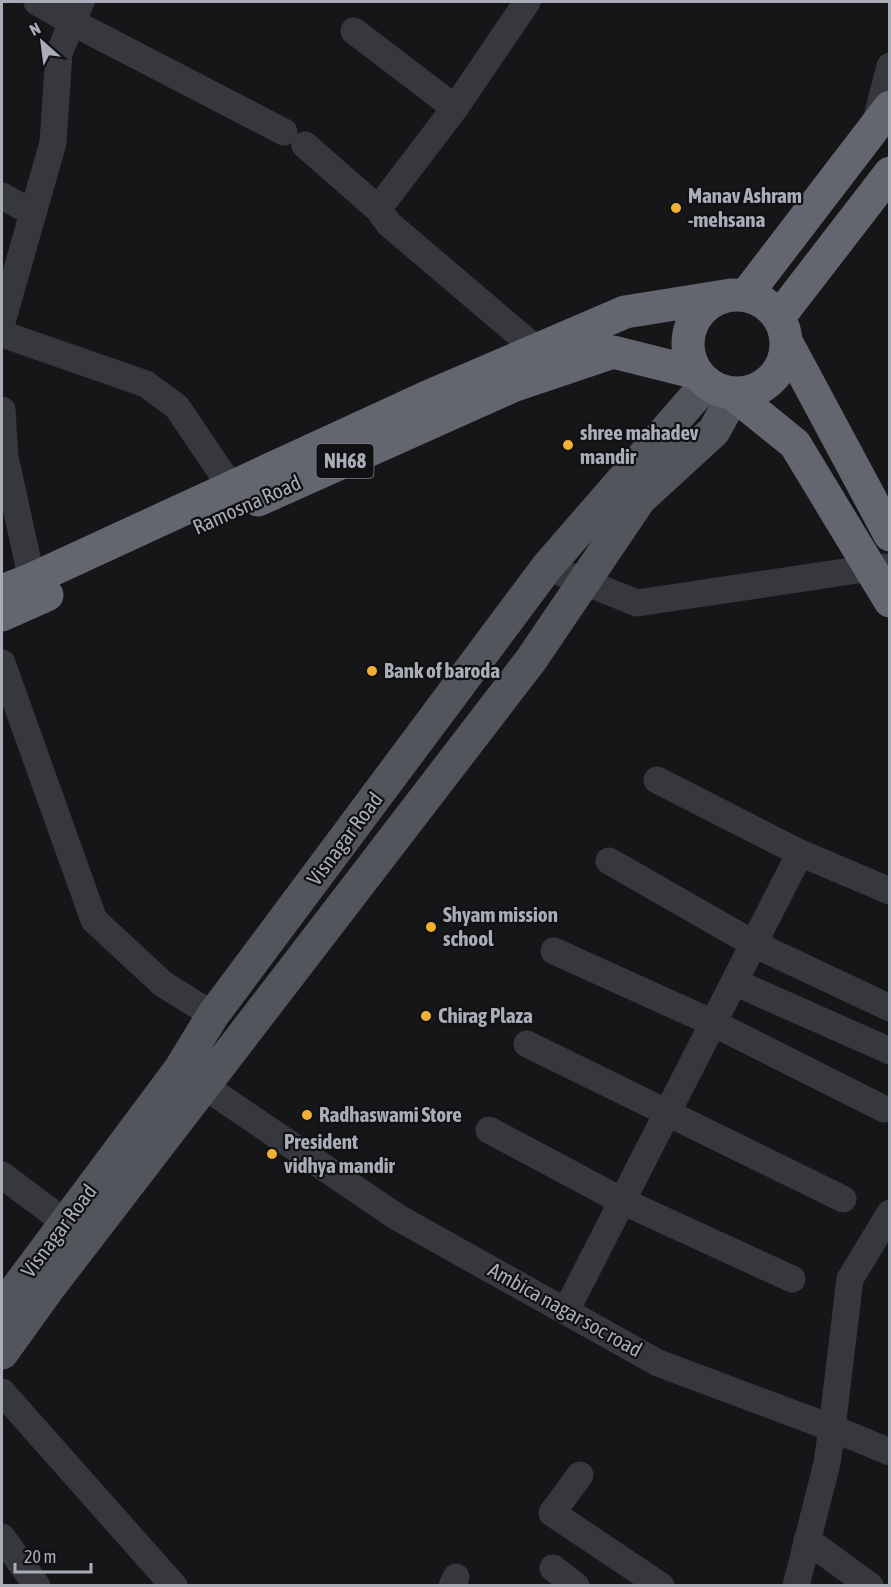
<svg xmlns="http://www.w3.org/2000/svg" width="891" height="1587" font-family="'Asap Condensed',sans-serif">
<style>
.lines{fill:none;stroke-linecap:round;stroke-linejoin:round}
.street{stroke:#37383d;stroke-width:27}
.primary{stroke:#53555c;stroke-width:33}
.highway{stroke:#63666e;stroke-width:33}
.poi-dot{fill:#f2b134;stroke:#111113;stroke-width:2}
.labels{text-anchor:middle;stroke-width:4.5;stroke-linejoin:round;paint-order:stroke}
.shield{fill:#111113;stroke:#7b7e86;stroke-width:1.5}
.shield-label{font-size:20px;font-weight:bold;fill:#a8adb8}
.poi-label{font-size:21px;font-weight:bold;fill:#a8adb8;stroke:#111113;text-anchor:start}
.street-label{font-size:21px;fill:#a8adb8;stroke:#111113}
</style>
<rect width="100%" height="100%" fill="#161618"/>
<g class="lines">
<path class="street" d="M37,2L72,22L284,132
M354,31L455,108L378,209
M455,108L527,2
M875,125L890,66
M305,145L378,209L389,224L536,349
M2,196L33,213
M2,322L53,143L59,53L81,2
M2,334L146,384L177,407L231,487
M2,410L5,457L28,562L30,580
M547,567L637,603L871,568L890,567
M2,663L94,920L163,984L213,1015
M657,780L800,853
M609,861L754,944L890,1008
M554,951L713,1023L884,1109
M734,982L890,1051
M527,1044L843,1199
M188,1075L397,1217L658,1363L832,1428L827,1463L796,1586
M489,1130L622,1201L792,1279
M2,1175L66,1223
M890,1213L850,1279L832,1428L890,1452
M566,1311L800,853L890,891
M2,1392L174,1586
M580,1475L552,1513L661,1586
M2,1537L37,1586
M807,1540L870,1586
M553,1568L576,1586
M452,1586L456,1577"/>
<path class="primary" d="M2,1308L180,1069L213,1015L547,567L707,383
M2,1353L48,1289L531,660L640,499L714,431L725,411L727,392"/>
<path class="highway" d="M688 344a49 49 0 1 1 98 0a49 49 0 1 1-98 0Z
M746,295L890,107
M779,317L890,173
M787,343L890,535
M732,393L795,444L890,601
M258,500L515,385L613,352L697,373
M2,591L30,580L425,398L625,312L731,295
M2,615L47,595"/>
</g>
<g class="poi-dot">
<circle cx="676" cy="208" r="6"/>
<circle cx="568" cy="445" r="6"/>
<circle cx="372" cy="671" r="6"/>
<circle cx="431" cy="927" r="6"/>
<circle cx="426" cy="1016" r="6"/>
<circle cx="307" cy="1115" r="6"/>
<circle cx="272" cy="1154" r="6"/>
</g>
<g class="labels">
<rect class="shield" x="316.5" y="444" width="57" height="34" rx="4.5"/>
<g class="shield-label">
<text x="345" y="468">NH68</text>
</g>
<g class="poi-label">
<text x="688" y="203">Manav Ashram<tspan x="688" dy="24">-mehsana</tspan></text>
<text x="580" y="440">shree mahadev<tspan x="580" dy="24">mandir</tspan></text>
<text x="384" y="678">Bank of baroda</text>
<text x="443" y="922">Shyam mission<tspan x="443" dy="24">school</tspan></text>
<text x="438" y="1023">Chirag Plaza</text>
<text x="319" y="1122">Radhaswami Store</text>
<text x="284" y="1149">President<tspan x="284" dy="24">vidhya mandir</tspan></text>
</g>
<g class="street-label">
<text transform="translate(247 505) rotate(-24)" y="7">Ramosna Road</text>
<text transform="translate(345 839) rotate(-53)" y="7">Visnagar Road</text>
<text transform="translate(59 1231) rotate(-53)" y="7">Visnagar Road</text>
<text transform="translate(565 1310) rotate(29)" y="7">Ambica nagar soc road</text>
</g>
</g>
<rect width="891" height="1587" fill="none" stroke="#a8adb8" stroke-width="6"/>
<g transform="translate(42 42) rotate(332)" stroke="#111113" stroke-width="4.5" paint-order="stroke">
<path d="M0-4.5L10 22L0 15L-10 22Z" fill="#a8adb8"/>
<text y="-9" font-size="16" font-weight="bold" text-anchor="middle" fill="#a8adb8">N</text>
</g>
<path d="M15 1563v9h76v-9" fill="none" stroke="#a8adb8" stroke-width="3"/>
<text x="24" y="1563" font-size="18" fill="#a8adb8" stroke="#111113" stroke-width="4.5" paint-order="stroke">20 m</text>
</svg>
